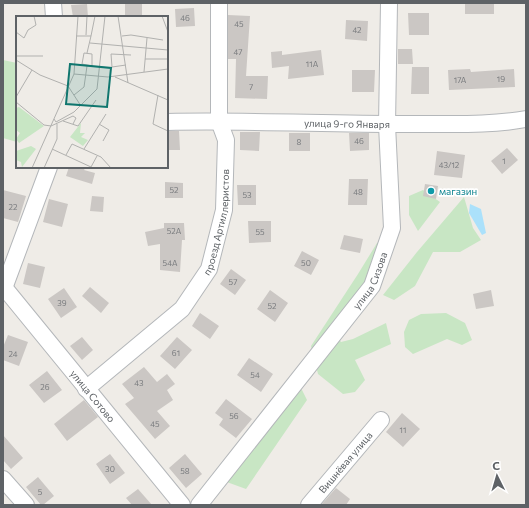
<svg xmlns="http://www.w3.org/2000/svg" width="529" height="508" font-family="Commissioner,sans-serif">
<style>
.green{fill:#c8e6c4}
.water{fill:#abe1fb}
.building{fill:#cbc7c4}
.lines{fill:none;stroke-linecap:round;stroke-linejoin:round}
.street-casing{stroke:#b4b7ba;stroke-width:18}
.street{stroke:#fff;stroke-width:16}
.culture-dot{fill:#0f9aa8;stroke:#fff;stroke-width:1.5}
.labels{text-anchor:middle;stroke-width:3.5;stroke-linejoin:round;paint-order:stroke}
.number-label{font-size:8px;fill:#797b7e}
.street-label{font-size:10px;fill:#5e6266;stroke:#fff}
.culture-label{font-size:10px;fill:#0d838f;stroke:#fff;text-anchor:start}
.inset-road{fill:none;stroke:#b1b1af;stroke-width:1}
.view{fill:#0f766e;fill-opacity:0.15;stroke:#0f766e;stroke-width:2}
.inset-edge{fill:none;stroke:#5e6266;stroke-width:2}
</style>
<rect width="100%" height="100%" fill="#efece7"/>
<path class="green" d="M3,60L17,63V142L3,138Z
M423,190L440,202L418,231L409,215V196Z
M464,197L473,228L481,240L460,252H433L415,286L394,300L383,295L417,252Z
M382,241L373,279L339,339L341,342L353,339L386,323L391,344L355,360L365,380L355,392L343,394L318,374L311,346L358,274L377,243Z
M446,313L465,323L472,340L462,345L447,339L413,354L405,347L404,332L409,320L421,314Z
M299,384L307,400L246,489L224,481Z"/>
<path class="water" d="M470,204L481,209L486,233L482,235L469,213Z"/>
<path class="building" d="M125,3H142V17H125Z
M465,3H494V14H465Z
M87,4L88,17H73L71,5Z
M194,8L195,26L176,27L175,9Z
M408,13H429V35H409Z
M228,15L250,16L246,76H268L267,99L235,98L236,59H228Z
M346,20L368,21L367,41L345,39Z
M398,49H412L413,64H398Z
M321,50L324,75L288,79L289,66L272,68L271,52L282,51V55Z
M412,67H429V94H411Z
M470,69L471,72L514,69L515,87L449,90L448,70Z
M352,70H375L374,92H352Z
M167,131H179L180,150H167Z
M240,132H260L259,151L240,150Z
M289,133H310V151H289Z
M349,133H369V150L350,151Z
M507,148L518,160L502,174L491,161Z
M437,151L465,155L462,178L434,175Z
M69,167H86L84,170L95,173L92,184L66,176Z
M349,179H368L367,205H348Z
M165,182L183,183V198H165Z
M425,184L438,186L436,199L423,196Z
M237,185H256V205H238Z
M3,190L26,196L18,222L3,218Z
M92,196L104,197L103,212L90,211Z
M49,199L68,204L62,227L43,222Z
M248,221H271V242L249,243Z
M164,223H184L185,240H182L180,272L160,270V244L148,246L145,232L164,228Z
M344,235L363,239L360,253L340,249Z
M302,251L319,260L311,275L294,266Z
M28,263L45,267L40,288L23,284Z
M231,269L246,280L235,295L220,284Z
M90,287L109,303L101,313L82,296Z
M64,288L77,307L61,318L48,299Z
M270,290L288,303L275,322L257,309Z
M491,290L494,306L476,309L473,294Z
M200,313L219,326L210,339L192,326Z
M8,335L28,342L19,366L3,360V347Z
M82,337L93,350L82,360L70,346Z
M177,337L192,350L175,369L160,356Z
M249,358L273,374L261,392L237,375Z
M144,367L157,382L167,374L175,384L167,390L173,400L157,411L170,426L155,439L125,404L134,398L122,384Z
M47,371L62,390L44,403L29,385Z
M226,399L252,419L236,438L219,425L223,419L215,413Z
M84,400L98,417L67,441L54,424Z
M402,413L420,429L403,447L386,432Z
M3,435L23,458L11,469L3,460Z
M110,454L125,473L110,484L96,464Z
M185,454L202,474L186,488L169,468Z
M38,477L54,496L43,505H41L26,487Z
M336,488L350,499L346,505H321Z
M138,489L152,505H132L126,498Z"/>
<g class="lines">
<defs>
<g id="street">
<path d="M53,3L54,17"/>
<path id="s1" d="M167,122C253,120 340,125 426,124C459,124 493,125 526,119"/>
<path id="s2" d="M3,286L182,505"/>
<path d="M3,291L49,167"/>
<path id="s3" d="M86,389L182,309L209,269L224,210L226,140L219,121V3"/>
<path d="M3,479L26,505"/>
<path id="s4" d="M199,505L372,286L392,228L387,125L389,3"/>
<path id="s5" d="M309,505L381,420"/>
</g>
</defs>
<use href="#street" class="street-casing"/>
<use href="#street" class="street"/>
</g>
<circle class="culture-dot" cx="431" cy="191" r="4"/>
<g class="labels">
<g class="number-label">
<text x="185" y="21">46</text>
<text x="239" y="27">45</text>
<text x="357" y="33">42</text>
<text x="238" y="55">47</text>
<text x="312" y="67">11А</text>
<text x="501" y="82">19</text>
<text x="460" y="83">17А</text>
<text x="251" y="90">7</text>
<text x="359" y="144">46</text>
<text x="299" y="145">8</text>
<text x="504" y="164">1</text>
<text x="449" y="168">43/12</text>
<text x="174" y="193">52</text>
<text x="358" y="195">48</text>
<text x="247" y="198">53</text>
<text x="13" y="210">22</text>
<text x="174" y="234">52А</text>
<text x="260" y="235">55</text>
<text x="170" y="266">54А</text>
<text x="306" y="266">50</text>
<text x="233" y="285">57</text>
<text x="62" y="306">39</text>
<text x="272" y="309">52</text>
<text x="176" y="356">61</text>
<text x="13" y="357">24</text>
<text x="255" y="378">54</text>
<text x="139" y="386">43</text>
<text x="45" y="390">26</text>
<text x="234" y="419">56</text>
<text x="155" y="427">45</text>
<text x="403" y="433">11</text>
<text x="110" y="472">30</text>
<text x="185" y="474">58</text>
<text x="40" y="495">5</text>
</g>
<g class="street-label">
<text dy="4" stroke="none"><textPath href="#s1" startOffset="180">улица 9-го Января</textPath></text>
<text dy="4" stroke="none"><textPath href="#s3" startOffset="221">проезд Артиллеристов</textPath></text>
<text dy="4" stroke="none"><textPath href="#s4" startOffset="283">улица Сизова</textPath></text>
<text dy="4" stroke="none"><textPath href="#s2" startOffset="142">улица Сотово</textPath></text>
<text dy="4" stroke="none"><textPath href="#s5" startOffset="56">Вишнёвая улица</textPath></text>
</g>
<g class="culture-label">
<text x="439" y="195">магазин</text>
</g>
</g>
<g transform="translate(16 16)">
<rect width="152" height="152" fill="#efece7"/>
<path d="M3,91L28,110L3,127L0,123L4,117L0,114V92ZM65,107L64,117H69L65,121L72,124L67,130L54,121ZM15,130L20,133L6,151L5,146L0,144V135Z" fill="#c8e6c4"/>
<path class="inset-road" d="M102,0L112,67M146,0L152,16M0,16L8,22L12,14L20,9L18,0M70,19L71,0M60,20H75L79,0M106,20L115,19L147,24M74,27L152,34M68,37L76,38V50L66,48ZM71,37L75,20M0,40H27M129,43H152M0,44L24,59L52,70L65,90M110,49L96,51L95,38L115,39M128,56L131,22M58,58L92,61L152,53M99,61L152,84M58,79L68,71L71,50M142,79L137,108L152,115M0,81L16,54M0,86L28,109L35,110L57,100L60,102L57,108M38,103L40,106L58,96L81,73L89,0M47,105L62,110L80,84M83,108L93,114L87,125M36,133L75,151L81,140M68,133L90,98M50,139L56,128L85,141L95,152M16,152L58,58L62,0M28,152L41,123V108"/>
<path class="view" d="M54,48L95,52L91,91L50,88Z"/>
<rect width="152" height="152" class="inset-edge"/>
</g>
<rect width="529" height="508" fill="none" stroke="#5e6266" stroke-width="8"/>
<g transform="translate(497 476) rotate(355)" stroke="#ffffff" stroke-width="3" paint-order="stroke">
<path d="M0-3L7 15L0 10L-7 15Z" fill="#5e6266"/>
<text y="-6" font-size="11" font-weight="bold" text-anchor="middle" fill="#5e6266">С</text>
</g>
</svg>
